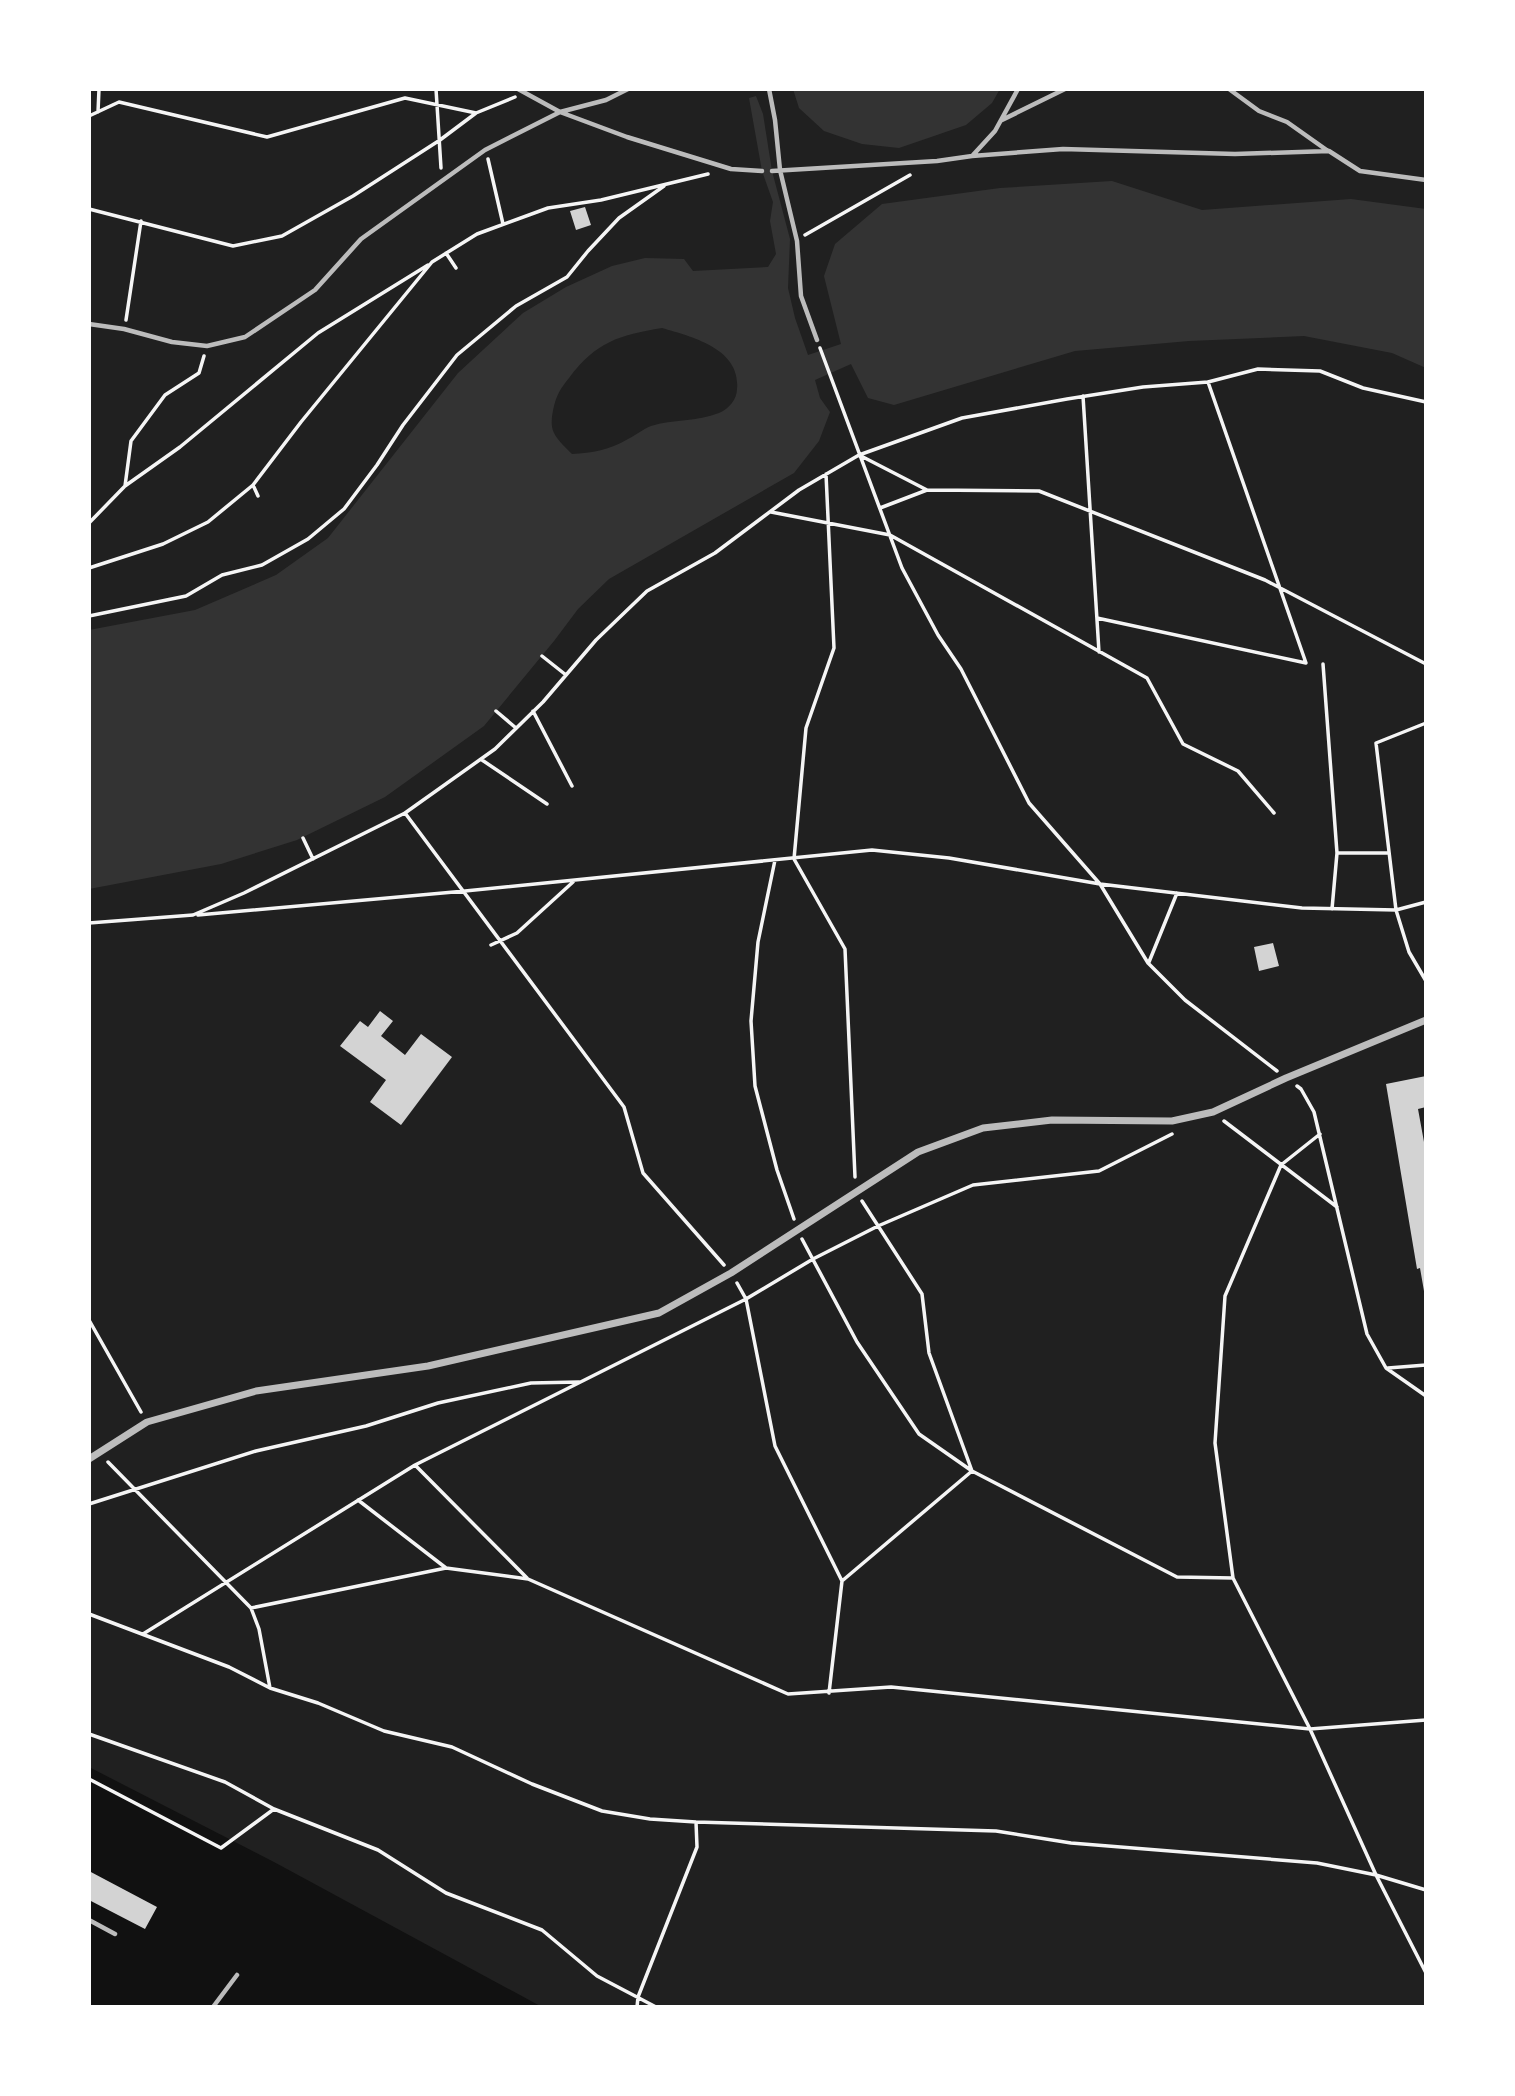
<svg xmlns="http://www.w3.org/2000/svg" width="1515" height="2096" font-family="Manrope,sans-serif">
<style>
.green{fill:#202020}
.water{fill:#333;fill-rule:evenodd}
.building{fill:#d3d3d3}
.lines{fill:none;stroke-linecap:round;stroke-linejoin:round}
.path{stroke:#f5f5f5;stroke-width:3.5}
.service{stroke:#bcbcbc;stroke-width:4.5}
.minor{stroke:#bcbcbc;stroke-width:7}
</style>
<rect width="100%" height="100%" fill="#111"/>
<path class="green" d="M89,89H1426V2007H542L274,1862L89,1767Z"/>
<path class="water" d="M793,89H1000L992,103L966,125L899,148L862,144L824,131L799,108Z
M756,96L763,114L772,171L790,239L788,288L795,318L808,355L841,344L824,276L835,244L882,204L1000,188L1112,181L1202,210L1351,199L1426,209V368L1392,353L1304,336L1189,341L1075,351L894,405L868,398L851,364L815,380L820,398L830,412L819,441L794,473L609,579L578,609L554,641L484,726L385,797L297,840L221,864L89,889V630L195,610L276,575L328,538L458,373L523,313L566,287L612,266L645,258L684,259L693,271L768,267L776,254L770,221L773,202L762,171L749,98ZM662,328C693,337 741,349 737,389C737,399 729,409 719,413C697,422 673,419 651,426C643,429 636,435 628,439C610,450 592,453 572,454C566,448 558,441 554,433C550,426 552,414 554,406C557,394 561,388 569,378C596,342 619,335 662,328Z"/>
<path class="building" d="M585,207L591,225L576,230L570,211Z
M1273,943L1279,966L1259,971L1254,947Z
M380,1011L393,1021L381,1036L405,1055L421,1034L452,1057L401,1125L370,1102L386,1080L340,1046L360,1021L368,1027Z
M1426,1076V1107L1418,1109L1426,1153L1424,1291L1420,1268L1417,1269L1386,1084Z
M89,1871L157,1907L145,1929L89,1900Z"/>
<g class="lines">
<path class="path" d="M436,89L441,168
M98,112L99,89
M89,116L119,102L267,137L405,98L476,113L515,97
M488,159L503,224
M89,209L233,246L282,236L353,196L440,140L476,113
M805,235L910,175
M446,253L456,268
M126,320L141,221
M820,348L902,568L938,635L961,669L1029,803L1100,884L1148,963L1185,1000L1277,1071
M1083,396L1099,652
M861,456L927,490L1039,491L1265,580L1426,664
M826,474L834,648L806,728L794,859L845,949L855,1177
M253,485L258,496
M125,486L180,447L318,333L428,265
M880,508L927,490
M771,512L890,535L1147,678L1183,744L1238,771L1274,813
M89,523L125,486L131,441L165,395L199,373L204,356
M89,568L163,544L208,522L253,485L301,422L432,262L477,234L548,208L601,200L708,174
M89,616L186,596L222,575L262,565L308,539L344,509L377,465L403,425L457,355L516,306L567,277L588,251L619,218L664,186
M1097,618L1306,663L1208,382
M542,656L566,675
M1323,664L1337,853H1388
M496,711L516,728
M533,711L572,786
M1426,723L1376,743L1396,910L1426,902
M482,760L547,804
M405,813L624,1107L643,1173L724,1265
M303,838L313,859
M775,860L758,942L751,1021L755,1086L777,1170L794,1219
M1332,909L1337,853
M198,915L465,891L872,850L949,858L1100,884L1302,908L1396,910L1409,952L1426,981
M89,923L193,915L244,893L405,813L495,749L543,702L596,640L647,591L715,553L799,490L859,455L962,418L1067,399L1143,387L1208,382L1258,369L1320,371L1363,388L1426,402
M491,945L517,933L573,882
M1149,962L1177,893
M1297,1086L1301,1089L1314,1112L1367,1334L1386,1368L1426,1396
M1426,1114V1116
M1224,1121L1337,1207
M1320,1134L1281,1165L1225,1296L1215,1443L1233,1578L1310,1729L1376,1875L1426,1890
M802,1239L857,1342L919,1434L972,1471L929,1353L922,1294L862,1201
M737,1283L746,1299L775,1446L842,1581L829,1693
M89,1320L141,1412
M1388,1368L1426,1365
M108,1462L251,1608L446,1568L528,1579L788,1694L891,1687L1310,1729L1426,1720
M415,1465L527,1578
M358,1500L446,1568
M89,1504L256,1451L366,1426L438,1403L531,1383L579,1382
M842,1581L972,1471L1177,1577L1233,1578
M251,1608L259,1629L270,1688
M89,1614L229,1667L270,1688L318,1703L384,1731L452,1747L532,1784L602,1811L650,1819L696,1822L996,1831L1071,1843L1317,1863L1376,1875L1426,1973
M143,1634L415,1465L746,1299L813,1259L878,1226L973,1185L1099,1171L1172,1134
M89,1734L225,1782L274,1809L378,1850L446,1893L542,1930L597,1976L656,2007
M89,1779L221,1848L274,1809
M637,2007L638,1997L697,1847L696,1822"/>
<path class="service" d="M518,89L560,112L627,137L731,169L762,171
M769,89L775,120L780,170L797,241L801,296L817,340
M1229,89L1259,111L1287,122L1328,151
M1002,120L1065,89
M973,155L995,131L1018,89
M772,171L937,161L972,156L1063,149L1235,154L1329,151L1360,171L1426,180
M89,324L124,329L172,342L207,346L245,337L315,290L361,239L485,150L560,112L606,100L628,89
M89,1920L115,1934
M213,2007L237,1975"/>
<path class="minor" d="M89,1459L147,1422L256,1391L428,1366L659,1313L731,1273L918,1152L983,1128L1052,1120L1172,1121L1213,1112L1286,1078L1426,1020"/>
</g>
<rect width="1515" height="2096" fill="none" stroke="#ffffff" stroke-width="182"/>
</svg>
